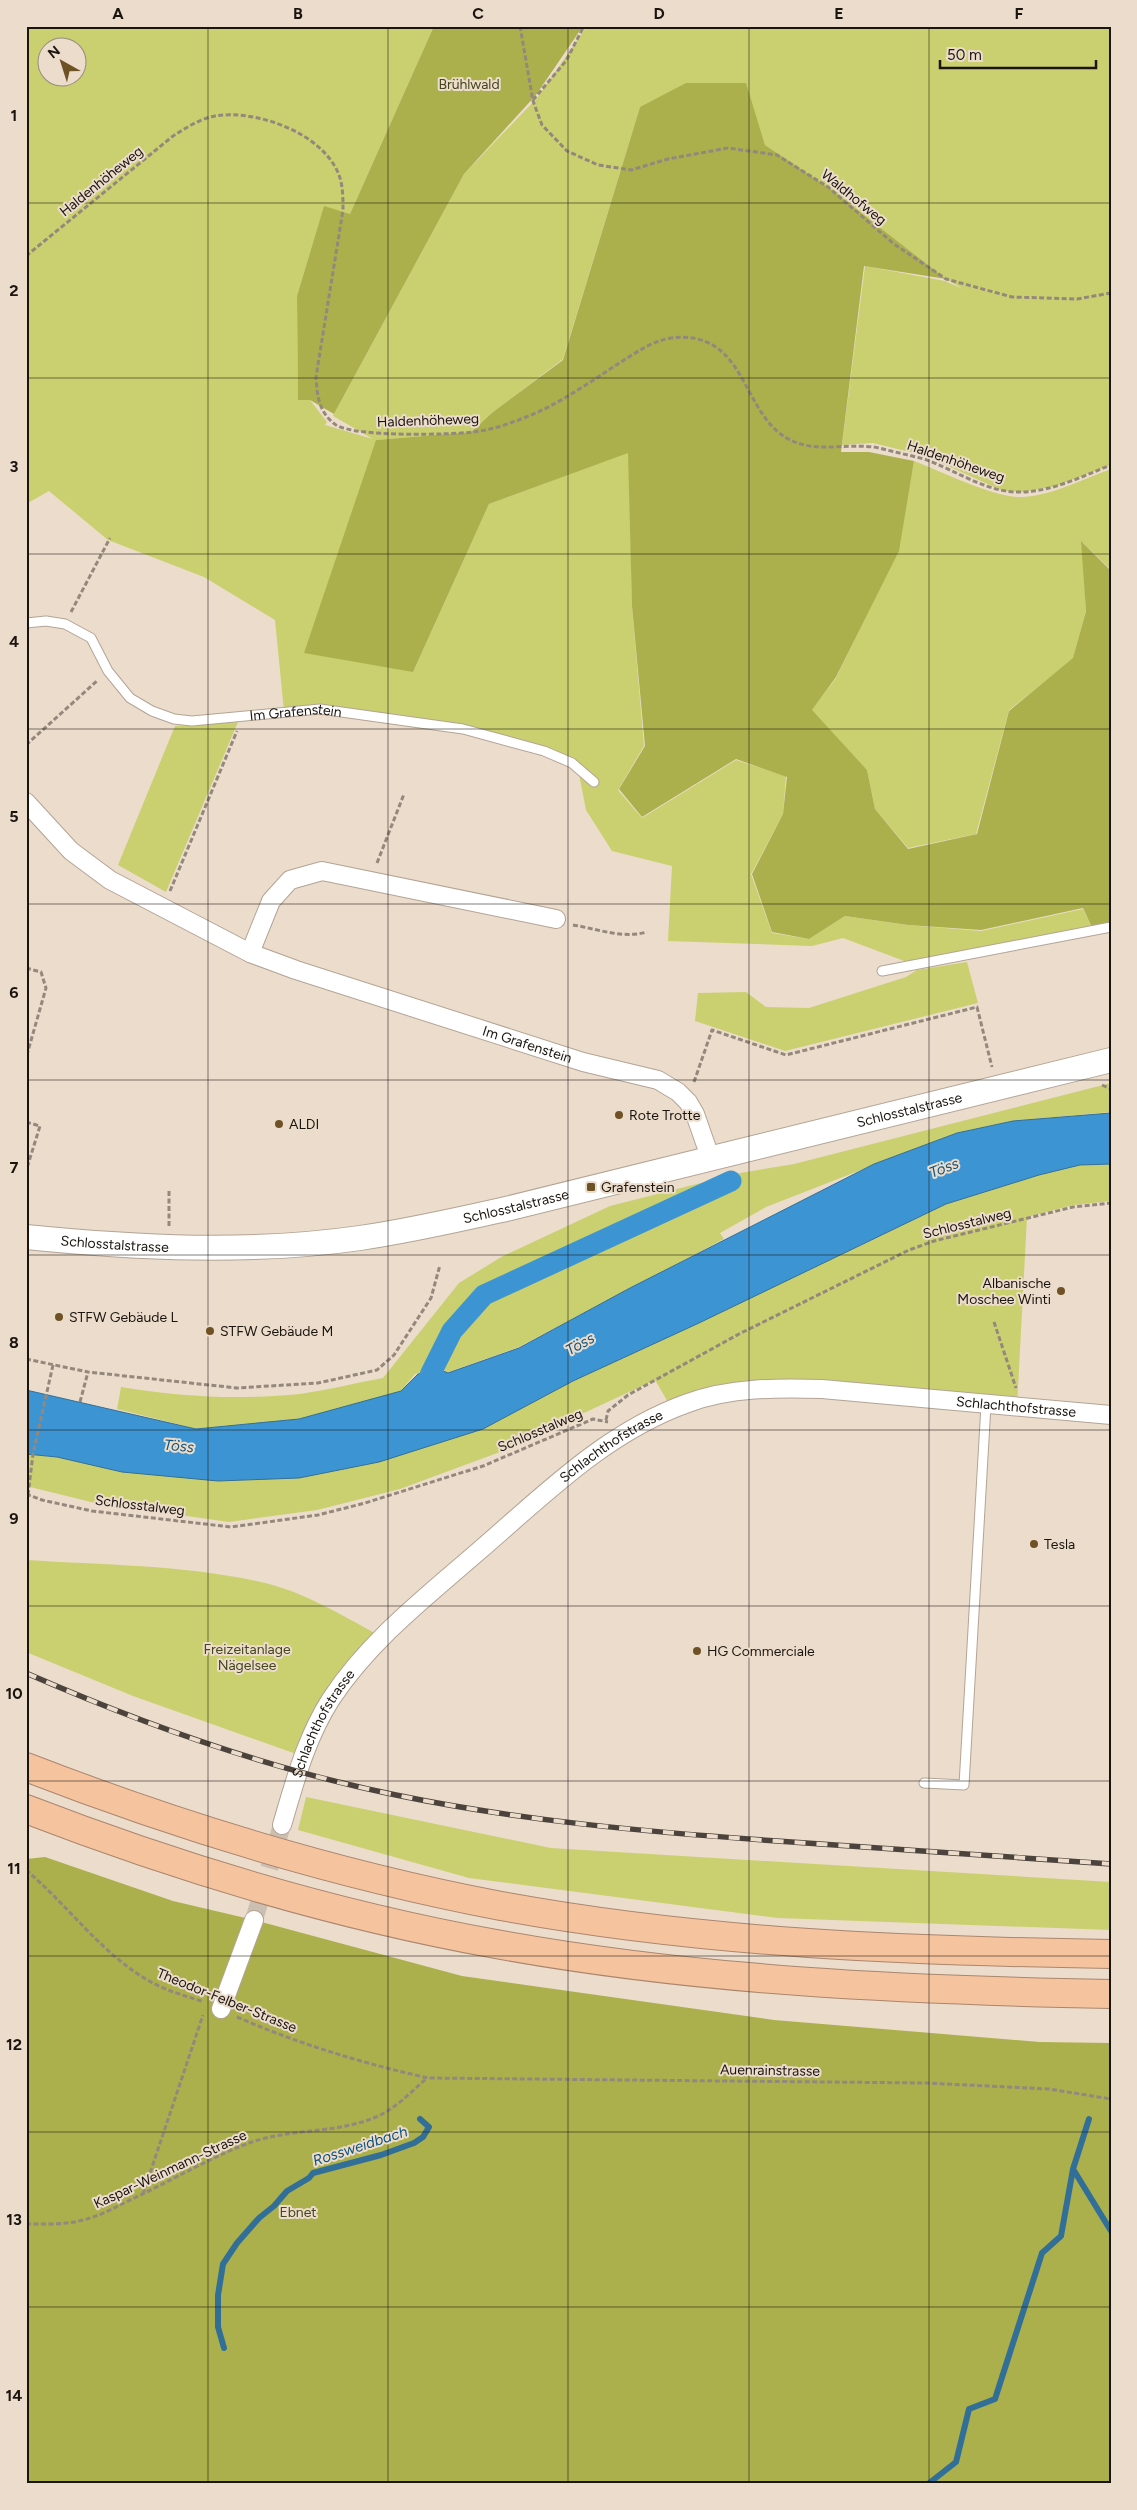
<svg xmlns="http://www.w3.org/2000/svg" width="1137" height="2510" font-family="Figtree,sans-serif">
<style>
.green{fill:#cad06f;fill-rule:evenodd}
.forest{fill:#abb04c}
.water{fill:#3c95d2;stroke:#326f98}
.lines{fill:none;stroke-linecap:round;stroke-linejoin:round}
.stream{stroke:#326f98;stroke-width:6}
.canal{stroke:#3c95d2;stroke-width:21}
.minor-tunnel{stroke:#ccbeb0;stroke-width:18;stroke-dasharray:18 9;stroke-linecap:butt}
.service-casing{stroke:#b3a495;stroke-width:11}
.minor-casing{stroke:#b3a495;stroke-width:20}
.secondary-casing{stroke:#b3a495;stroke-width:26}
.motorway-casing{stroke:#a9866d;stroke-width:30}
.path{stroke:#94887d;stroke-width:3;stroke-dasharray:5 2.5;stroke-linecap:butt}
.service{stroke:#fff;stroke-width:9}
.minor{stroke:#fff;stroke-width:18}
.secondary{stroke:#fff;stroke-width:24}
.motorway{stroke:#f6c39f;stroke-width:28}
.rail-casing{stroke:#4c443c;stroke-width:5.5}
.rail{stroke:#ecdccc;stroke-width:4;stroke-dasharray:11;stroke-linecap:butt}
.grid{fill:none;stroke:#1a150f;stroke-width:1;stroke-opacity:0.55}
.poi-dot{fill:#6e5225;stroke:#ecdccc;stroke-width:2}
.labels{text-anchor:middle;stroke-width:4;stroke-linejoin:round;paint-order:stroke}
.park-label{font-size:14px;fill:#44461d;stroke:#ecdccc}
.street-label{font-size:14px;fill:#1a150f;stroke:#ecdccc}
.poi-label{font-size:14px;fill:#1a150f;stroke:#ecdccc;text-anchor:start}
.water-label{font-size:15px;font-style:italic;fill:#11537c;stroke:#ecdccc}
.neatline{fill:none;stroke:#1a150f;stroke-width:2}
.grid-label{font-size:16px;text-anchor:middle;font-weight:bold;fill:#1a150f}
</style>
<rect width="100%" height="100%" fill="#ecdccc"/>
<path class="green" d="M26,26H434L350,214L324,207L297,296L298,400H310L327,422L325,425L373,439L333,416L464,174L537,98L587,26H1111V465L1056,486L1023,492L1003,491L926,456L873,443L842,445L865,266L945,281L963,289L946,279L828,187L765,145L745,83L640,107L563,359L493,412L471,432L376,440L413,672L489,504L629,452L632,606L644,746L618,790L642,818L736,760L786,776L783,814L751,874L772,933L809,939L845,916L907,925L981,931L1083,909L1093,930L907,962L843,938L812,946L668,941L672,866L612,851L586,810L577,764L463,729L348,712L284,711L275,620L204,577L108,540L49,491L26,504ZM48,48H78V78H48Z
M914,461C941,471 996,499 1023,497C1053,495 1083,479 1111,469V570L1082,542L1086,610L1073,659L1009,710L976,834L908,848L875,809L867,770L811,711L836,678L898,551Z
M238,722L166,892L118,865L175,726Z
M967,962L978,1003L785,1051L695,1021L698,993L746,992L766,1007L809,1008L906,977L917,970Z
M1111,1083V1112L1012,1121L956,1133L766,1207L720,1233L724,1239L519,1347L446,1373L444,1369L415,1374L401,1391L326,1414L301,1419L197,1429L117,1409L121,1387C180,1397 240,1400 300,1394C328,1390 355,1383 383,1378L459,1283L503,1256L610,1206L740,1173L794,1164Z
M1111,1164V1201L1073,1205L1027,1217L1017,1407L775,1387L672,1409L655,1380L500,1452L400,1489L317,1510L229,1522L95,1503L26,1486V1454L57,1457L483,1429L573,1381L699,1323L946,1204L1039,1175L1080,1165Z
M26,1560C104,1565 185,1565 261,1582C303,1591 345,1617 382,1637L302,1756L133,1696L26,1652Z
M306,1797L551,1848L1111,1882V1930L778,1918L469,1878L298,1830Z"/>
<path class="forest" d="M434,26H583L536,95L464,174L334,414L310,400H298L297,296L324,206L350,214Z
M686,83H746L765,145L828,187L946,279L864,266L841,452H869L914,461L899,551L836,677L812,710L867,770L875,809L908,849L977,834L1009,711L1073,658L1086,611L1081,541L1111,571V927L1094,932L1083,908L981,930L908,925L845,916L809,939L772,932L752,874L783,814L787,777L736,759L642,817L619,789L645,746L632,606L628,453L489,504L413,672L304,653L376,440L471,432L493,412L563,360L640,107Z
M45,1857L173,1901L254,1920L462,1976L774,2020L1040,2042L1111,2043V2484H26V1859Z"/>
<path class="water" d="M1111,1113V1164L1080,1165L1039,1175L946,1204L699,1323L573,1381L483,1429L379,1462L299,1478L218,1481L122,1472L57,1457L26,1454V1390L196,1429L299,1419L401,1391L418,1374L441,1370L448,1373L519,1348L630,1288L874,1164L957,1133L1013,1121Z"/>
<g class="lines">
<path class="stream" d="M1089,2119L1073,2169L1111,2231
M224,2348L218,2327V2295L223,2264L237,2243L259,2218L274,2206L287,2191L309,2178L313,2173L381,2155L414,2143L423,2137L429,2127L420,2119
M928,2484L956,2462L969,2409L995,2399L1042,2253L1061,2236L1073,2169"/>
<path class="canal" d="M422,1399L431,1373L452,1331L484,1295L731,1181"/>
<path class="minor-tunnel" d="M254,1920L282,1825"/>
<defs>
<g id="service">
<path id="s1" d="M26,623L46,621L65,624L91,638L108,671L130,698L152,711L174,719L192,721L320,709L463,729L544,751L572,763L594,782"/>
<path d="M882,971L1111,927"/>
<path d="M924,1783L964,1785L986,1405"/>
</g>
<g id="minor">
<path id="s2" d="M26,802L71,851L110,880L250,953L296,970L583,1062L658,1080L678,1092L688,1102L695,1114L710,1157"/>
<path d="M250,953L271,901L290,880L322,871L556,919"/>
<path id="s3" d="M282,1825C295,1781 306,1738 331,1699C370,1640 427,1596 480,1550C545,1494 606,1432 688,1403C731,1387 777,1388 822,1389L1111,1415"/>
<path d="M221,2009L254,1920"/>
</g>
<g id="secondary">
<path id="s4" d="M26,1237C137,1248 249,1254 360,1238C409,1231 457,1220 506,1209L1111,1060"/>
</g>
<path id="motorway" d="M26,1767C181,1827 338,1875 501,1906C702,1943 907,1951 1111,1954
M26,1809C179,1868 335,1915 496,1944C699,1981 905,1990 1111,1994"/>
</defs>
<use href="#service" class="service-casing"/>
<use href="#minor" class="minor-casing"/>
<use href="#secondary" class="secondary-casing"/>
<use href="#motorway" class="motorway-casing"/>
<path class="path" d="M520,26L533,101L542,125L567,151L598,165L631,170L668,159L728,148L777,155L828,187L894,244L946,279L1012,297L1077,299L1111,293
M533,100L566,61L584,26
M26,256L173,136C186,128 199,119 215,116C256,109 323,133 339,175C343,186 343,198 343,210L316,377C317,396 319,413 336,425C355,437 448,435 473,432C491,430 509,424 526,417C560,404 591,381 621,362C637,352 652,341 671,338C741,330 740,398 777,431C807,458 845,441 879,448C894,452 909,455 924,459C956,470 988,494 1023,492C1053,491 1083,476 1111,465
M71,612L110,538
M26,745L98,680
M377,863L404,794
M170,891L237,731
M573,925C598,929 622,939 647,932
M26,968L41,972L46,988L26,1058
M694,1082L712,1030L786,1055L977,1007L992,1067
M1102,1085L1111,1089
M26,1122L40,1126L26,1171
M169,1226V1189
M994,1322L1016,1388
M26,1359L88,1372L237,1388L318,1383L377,1370L394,1355L431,1298L440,1265
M80,1402L88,1372
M606,1420L608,1411L628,1395L739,1334L909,1250L934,1241L1073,1207L1111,1203
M26,1494L42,1500L92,1511L231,1527L318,1515L365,1503L483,1466L593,1419L608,1422
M28,1495L33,1454L53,1365
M26,1870C68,1905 102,1955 151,1982C167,1991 186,1996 204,2002
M237,2017C299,2044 362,2063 428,2078L926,2083L1049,2089L1111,2099
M143,2194L203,2015
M26,2224C45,2224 65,2225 83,2220C100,2216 116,2207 132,2199C171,2181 209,2158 249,2143C290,2128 336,2134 376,2117C395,2109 411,2092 427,2078"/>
<use href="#service" class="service"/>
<use href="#minor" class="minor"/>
<use href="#secondary" class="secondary"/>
<use href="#motorway" class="motorway"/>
<defs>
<path id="rail" d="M26,1673C145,1725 268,1769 396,1795C522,1821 649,1832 777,1841C888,1849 1000,1856 1111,1864"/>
</defs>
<use href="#rail" class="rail-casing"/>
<use href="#rail" class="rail"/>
</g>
<path class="grid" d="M208,26V2484M388,26V2484M568,26V2484M749,26V2484M929,26V2484M26,203H1111M26,378H1111M26,554H1111M26,729H1111M26,904H1111M26,1080H1111M26,1255H1111M26,1430H1111M26,1606H1111M26,1781H1111M26,1956H1111M26,2132H1111M26,2307H1111"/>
<g class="poi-dot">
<circle cx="619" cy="1115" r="5"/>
<circle cx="279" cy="1124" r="5"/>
<rect x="586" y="1182" width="10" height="10" rx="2.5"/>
<circle cx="1061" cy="1291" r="5"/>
<circle cx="59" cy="1317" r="5"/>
<circle cx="210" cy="1331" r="5"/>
<circle cx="1034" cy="1544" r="5"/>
<circle cx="697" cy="1651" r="5"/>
</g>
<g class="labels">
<g class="park-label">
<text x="469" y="89">Brühlwald</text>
<text x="247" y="1654">Freizeitanlage<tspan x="247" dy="16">Nägelsee</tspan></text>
<text x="298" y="2217">Ebnet</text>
</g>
<g class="street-label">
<text transform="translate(101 181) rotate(-39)" y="5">Haldenhöheweg</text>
<text transform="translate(854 197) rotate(39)" y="5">Waldhofweg</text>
<text transform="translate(428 420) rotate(-2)" y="5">Haldenhöheweg</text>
<text transform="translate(956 461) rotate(19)" y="5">Haldenhöheweg</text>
<text dy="5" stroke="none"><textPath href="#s1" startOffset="312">Im Grafenstein</textPath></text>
<text dy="5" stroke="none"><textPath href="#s2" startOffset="565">Im Grafenstein</textPath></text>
<text dy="5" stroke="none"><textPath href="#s4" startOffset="899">Schlosstalstrasse</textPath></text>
<text dy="5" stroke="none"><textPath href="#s4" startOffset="494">Schlosstalstrasse</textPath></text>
<text transform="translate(967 1223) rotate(-14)" y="5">Schlosstalweg</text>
<text dy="5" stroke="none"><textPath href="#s4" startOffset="89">Schlosstalstrasse</textPath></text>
<text dy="5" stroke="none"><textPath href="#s3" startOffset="934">Schlachthofstrasse</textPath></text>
<text transform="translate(540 1430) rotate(-23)" y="5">Schlosstalweg</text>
<text dy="5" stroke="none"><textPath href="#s3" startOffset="515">Schlachthofstrasse</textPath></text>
<text transform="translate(140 1505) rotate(7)" y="5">Schlosstalweg</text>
<text dy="5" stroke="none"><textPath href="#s3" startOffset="110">Schlachthofstrasse</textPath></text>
<text transform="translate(227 2000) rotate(22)" y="5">Theodor-Felber-Strasse</text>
<text transform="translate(770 2070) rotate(1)" y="5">Auenrainstrasse</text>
<text transform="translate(170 2169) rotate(-25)" y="5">Kaspar-Weinmann-Strasse</text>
</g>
<g class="poi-label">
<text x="629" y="1120">Rote Trotte</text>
<text x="289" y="1129">ALDI</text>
<text x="601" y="1192">Grafenstein</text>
<text x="1051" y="1288" text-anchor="end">Albanische<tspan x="1051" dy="16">Moschee Winti</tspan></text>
<text x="69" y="1322">STFW Gebäude L</text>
<text x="220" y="1336">STFW Gebäude M</text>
<text x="1044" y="1549">Tesla</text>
<text x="707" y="1656">HG Commerciale</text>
</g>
<g class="water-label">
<text transform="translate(944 1168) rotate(-21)" y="5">Töss</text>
<text transform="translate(580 1344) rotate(-29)" y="5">Töss</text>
<text transform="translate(179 1446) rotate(5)" y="5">Töss</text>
<text transform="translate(360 2146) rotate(-18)" y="5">Rossweidbach</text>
</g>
</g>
<rect width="1137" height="2510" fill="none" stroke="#ecdccc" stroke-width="55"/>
<g transform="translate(62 62) rotate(321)"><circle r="24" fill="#ecdccc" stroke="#988c80"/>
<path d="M0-4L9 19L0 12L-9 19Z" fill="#6e5225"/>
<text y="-8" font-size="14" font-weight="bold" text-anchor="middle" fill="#1a150f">N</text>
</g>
<path d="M940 60v8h156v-8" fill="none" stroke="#1a150f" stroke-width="2.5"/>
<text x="947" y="60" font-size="15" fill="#1a150f" stroke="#ecdccc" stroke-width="4" paint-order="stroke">50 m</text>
<rect x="28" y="28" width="1082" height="2454" class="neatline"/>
<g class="grid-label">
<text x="118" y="19">A</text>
<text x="298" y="19">B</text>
<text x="478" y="19">C</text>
<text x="659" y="19">D</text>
<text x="839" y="19">E</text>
<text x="1019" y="19">F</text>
<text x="14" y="121">1</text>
<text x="14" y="296">2</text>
<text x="14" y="472">3</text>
<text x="14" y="647">4</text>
<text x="14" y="822">5</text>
<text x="14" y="998">6</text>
<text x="14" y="1173">7</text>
<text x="14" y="1348">8</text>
<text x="14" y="1524">9</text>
<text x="14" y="1699">10</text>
<text x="14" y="1874">11</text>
<text x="14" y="2050">12</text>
<text x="14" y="2225">13</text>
<text x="14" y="2401">14</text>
</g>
</svg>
